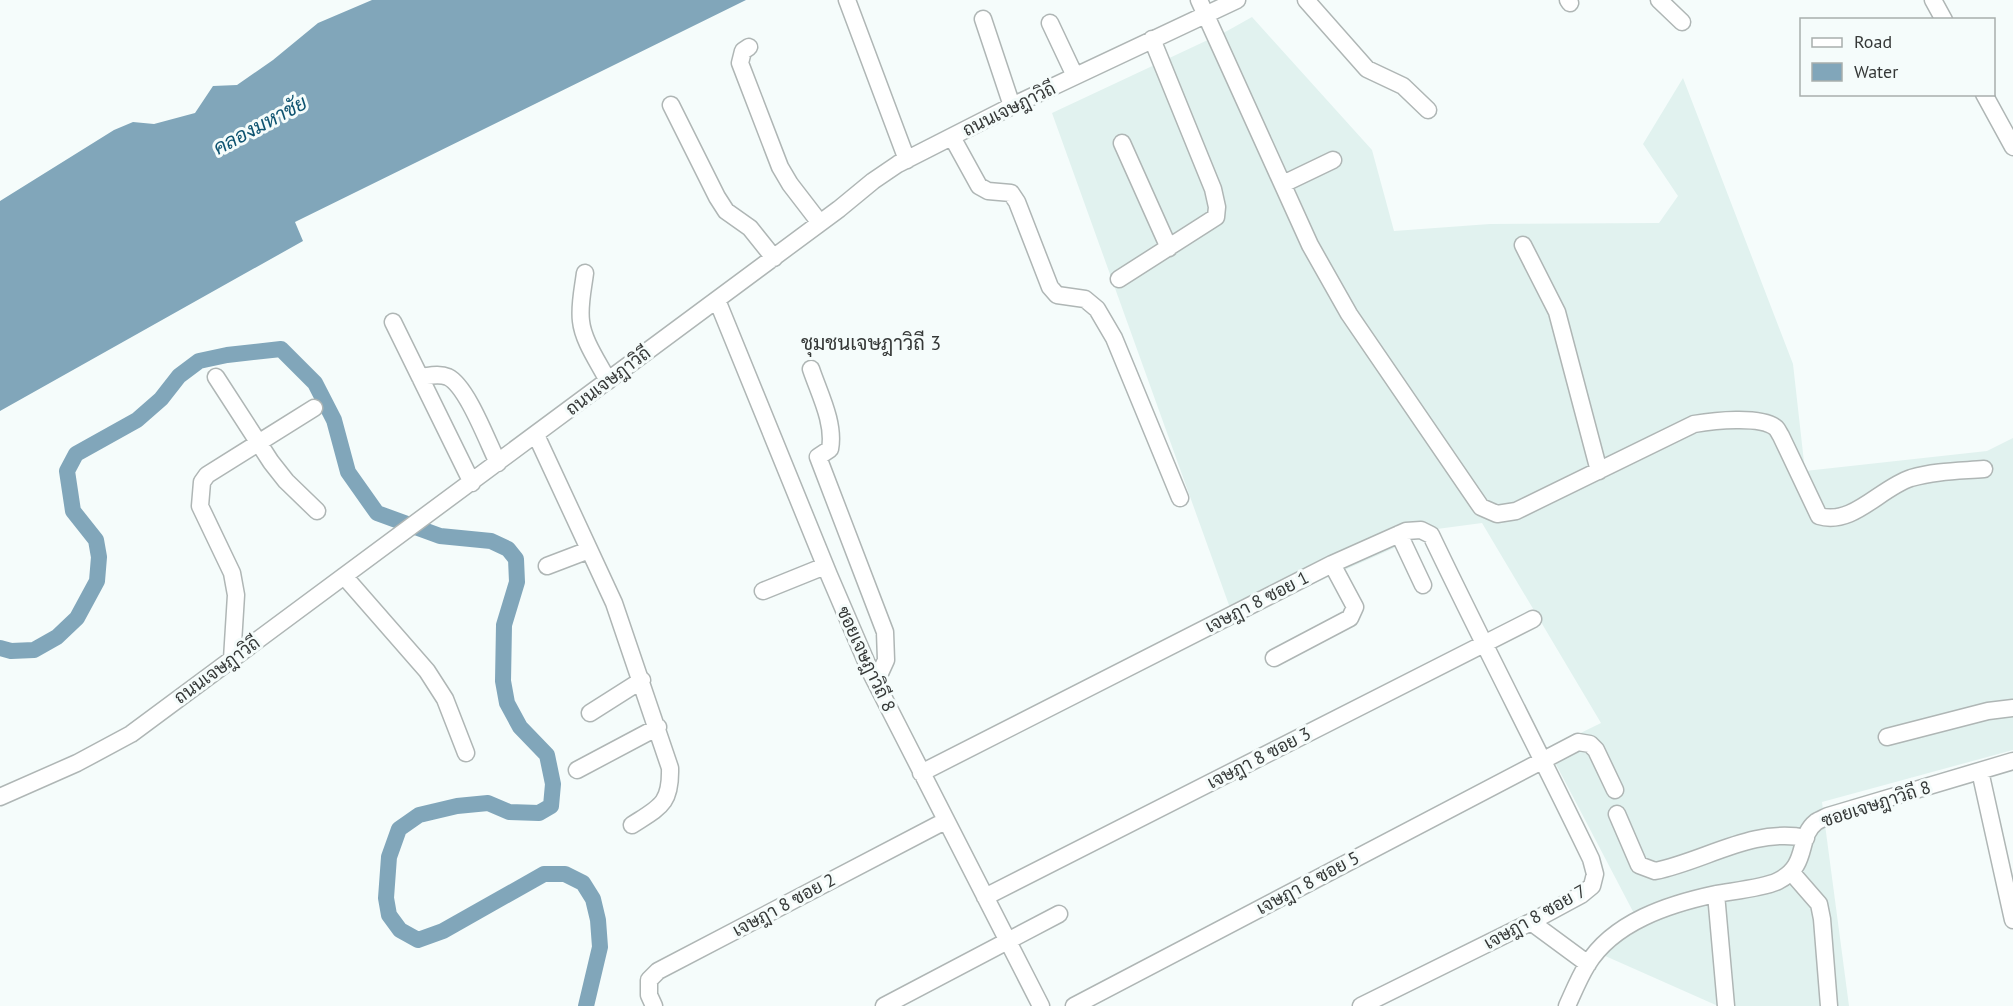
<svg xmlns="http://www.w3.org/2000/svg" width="2013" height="1006" font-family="'PT Sans',Sarabun,sans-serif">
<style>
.built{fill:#e1f2ef}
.water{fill:#81a6ba}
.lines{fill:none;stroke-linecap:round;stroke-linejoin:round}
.canal{stroke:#81a6ba;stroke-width:16}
.minor-casing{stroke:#afb6b5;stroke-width:19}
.minor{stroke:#fff;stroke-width:16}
.labels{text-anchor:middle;stroke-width:6;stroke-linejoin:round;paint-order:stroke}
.street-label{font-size:18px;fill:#353837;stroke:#f5fcfb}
.water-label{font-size:20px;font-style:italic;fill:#0f5471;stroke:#f5fcfb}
.neighbourhood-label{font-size:20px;fill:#353837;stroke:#f5fcfb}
</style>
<rect width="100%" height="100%" fill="#f5fcfb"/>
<path class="built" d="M1252,17L1372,150L1394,231L1490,224L1659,223L1678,196L1643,144L1683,78L1793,364L1805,471L1987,451L2013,438V750L1822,802L1849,1006H1718L1594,951L1639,923L1548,749L1601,723L1482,523L1437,529L1234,619L1052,113L1227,31Z"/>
<path class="water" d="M372,0H746L295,222L303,241L0,411V201L114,130L133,122L154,124L195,113L213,86L237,85L273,60L318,23Z"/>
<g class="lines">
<path class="canal" d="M0,648L11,651L34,650L57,637L77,618L97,581L99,557L96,540L73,511L67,471L76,454L137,420L161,399L179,376L199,361L227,355L281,349L315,383L334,420L348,472L377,513L440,536L491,541L508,549L516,559L517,582L504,625L503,681L507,703L520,727L547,755L553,784L551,806L539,813L509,812L488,803L457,806L419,815L399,829L389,857L386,898L389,915L400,930L418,940L443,931L544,874H565L583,883L593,899L598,920L600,947L586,1006"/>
<defs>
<path id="minor" d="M847,0L907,160
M1199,0L1310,245L1349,314L1481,507L1497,514L1516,511L1694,424C1712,421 1761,415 1776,428C1778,430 1779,433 1781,436L1819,516C1853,526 1880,488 1911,478C1935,471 1959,471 1984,469
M1306,0L1367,69L1403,86L1428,110
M1568,0L1570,3
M1659,0L1682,22
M1933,0L1944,20
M983,19L1012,106
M1050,23L1075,76
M749,47L743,51L740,63L780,167L790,184L820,223
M1984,94L2013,147
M671,105L717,197L726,211L750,228L774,258
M952,137L979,186L988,191L1011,193L1017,202L1050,287L1057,295L1085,299L1097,309L1114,338L1180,498
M1122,143L1169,248
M1283,184L1333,160
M1523,245L1557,312L1599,471
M585,273C583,289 579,305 581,321C583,341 599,363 608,381
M1119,279L1216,217L1217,207L1213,189L1152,39
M717,300L829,575L871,673L1041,1006
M393,322L472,483
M811,369C819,393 835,423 830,449L818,457L885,632L886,660L876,682
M216,377L271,462L286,481L317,511
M420,377C429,376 439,373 448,377C467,386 488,443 498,463
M536,435L614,603L670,768C671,804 660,807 632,825
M1399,534L1423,585
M547,566L589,550
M344,576L427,671L445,699L466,753
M763,591L825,566
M1274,658L1350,618L1355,607L1332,564
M232,659L236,595L232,573L200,506L202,482L207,475L314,408
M590,713L642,680
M1887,737L1988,711L2013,708
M577,770L658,727
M1980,771L2013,920
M921,773L1332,564L1406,531L1421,530L1431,535C1483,644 1539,751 1591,859L1595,874L1592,886L1581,895L1531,922L1361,1006
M0,797L77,763L131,734L839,209L873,181L898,164L1012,106L1237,0
M1617,814L1639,865L1655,871C1705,861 1753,827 1806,838
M1792,873L1819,904L1822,919L1829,1006
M1716,894L1726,1006
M985,897L1533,619
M1531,922L1588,964
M654,1006L649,995V980L658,971L945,821
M884,1006L1059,914
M1074,1006L1578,742L1590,744L1596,750L1615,790
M1567,1006C1573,993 1579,978 1587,965C1613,922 1669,904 1716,894C1732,891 1764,888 1778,881C1810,865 1796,838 1816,822C1819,820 1824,818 1828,816L2013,761"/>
</defs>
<use href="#minor" class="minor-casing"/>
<use href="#minor" class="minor"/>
</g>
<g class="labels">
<g class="street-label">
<text transform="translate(1009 109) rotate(-26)" y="6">ถนนเจษฎาวิถี</text>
<text transform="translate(608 381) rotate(-37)" y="6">ถนนเจษฎาวิถี</text>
<text transform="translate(1257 602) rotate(-27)" y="6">เจษฎา 8 ซอย 1</text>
<text transform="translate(866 659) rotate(65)" y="6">ซอยเจษฎาวิถี 8</text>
<text transform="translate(217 670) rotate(-36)" y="6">ถนนเจษฎาวิถี</text>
<text transform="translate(1259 758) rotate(-27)" y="6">เจษฎา 8 ซอย 3</text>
<text transform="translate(1876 804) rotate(-18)" y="6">ซอยเจษฎาวิถี 8</text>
<text transform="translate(1308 883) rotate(-28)" y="6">เจษฎา 8 ซอย 5</text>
<text transform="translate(784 905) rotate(-28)" y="6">เจษฎา 8 ซอย 2</text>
<text transform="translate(1535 917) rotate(-29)" y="6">เจษฎา 8 ซอย 7</text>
</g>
<g class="water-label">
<text transform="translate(260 125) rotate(-28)" y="7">คลองมหาชัย</text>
</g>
<g class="neighbourhood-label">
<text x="871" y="350">ชุมชนเจษฎาวิถี 3</text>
</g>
</g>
<rect x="1800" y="18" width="195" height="78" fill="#f5fcfb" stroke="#a8aead" stroke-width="1.5"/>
<rect x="1812" y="38" width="30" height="9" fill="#ffffff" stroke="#a8aead" stroke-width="1.5"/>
<text x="1854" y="48" font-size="18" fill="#353837">Road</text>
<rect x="1812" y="63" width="30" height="18" fill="#81a6ba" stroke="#a8aead" stroke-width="1.5"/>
<text x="1854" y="78" font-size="18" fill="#353837">Water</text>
</svg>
